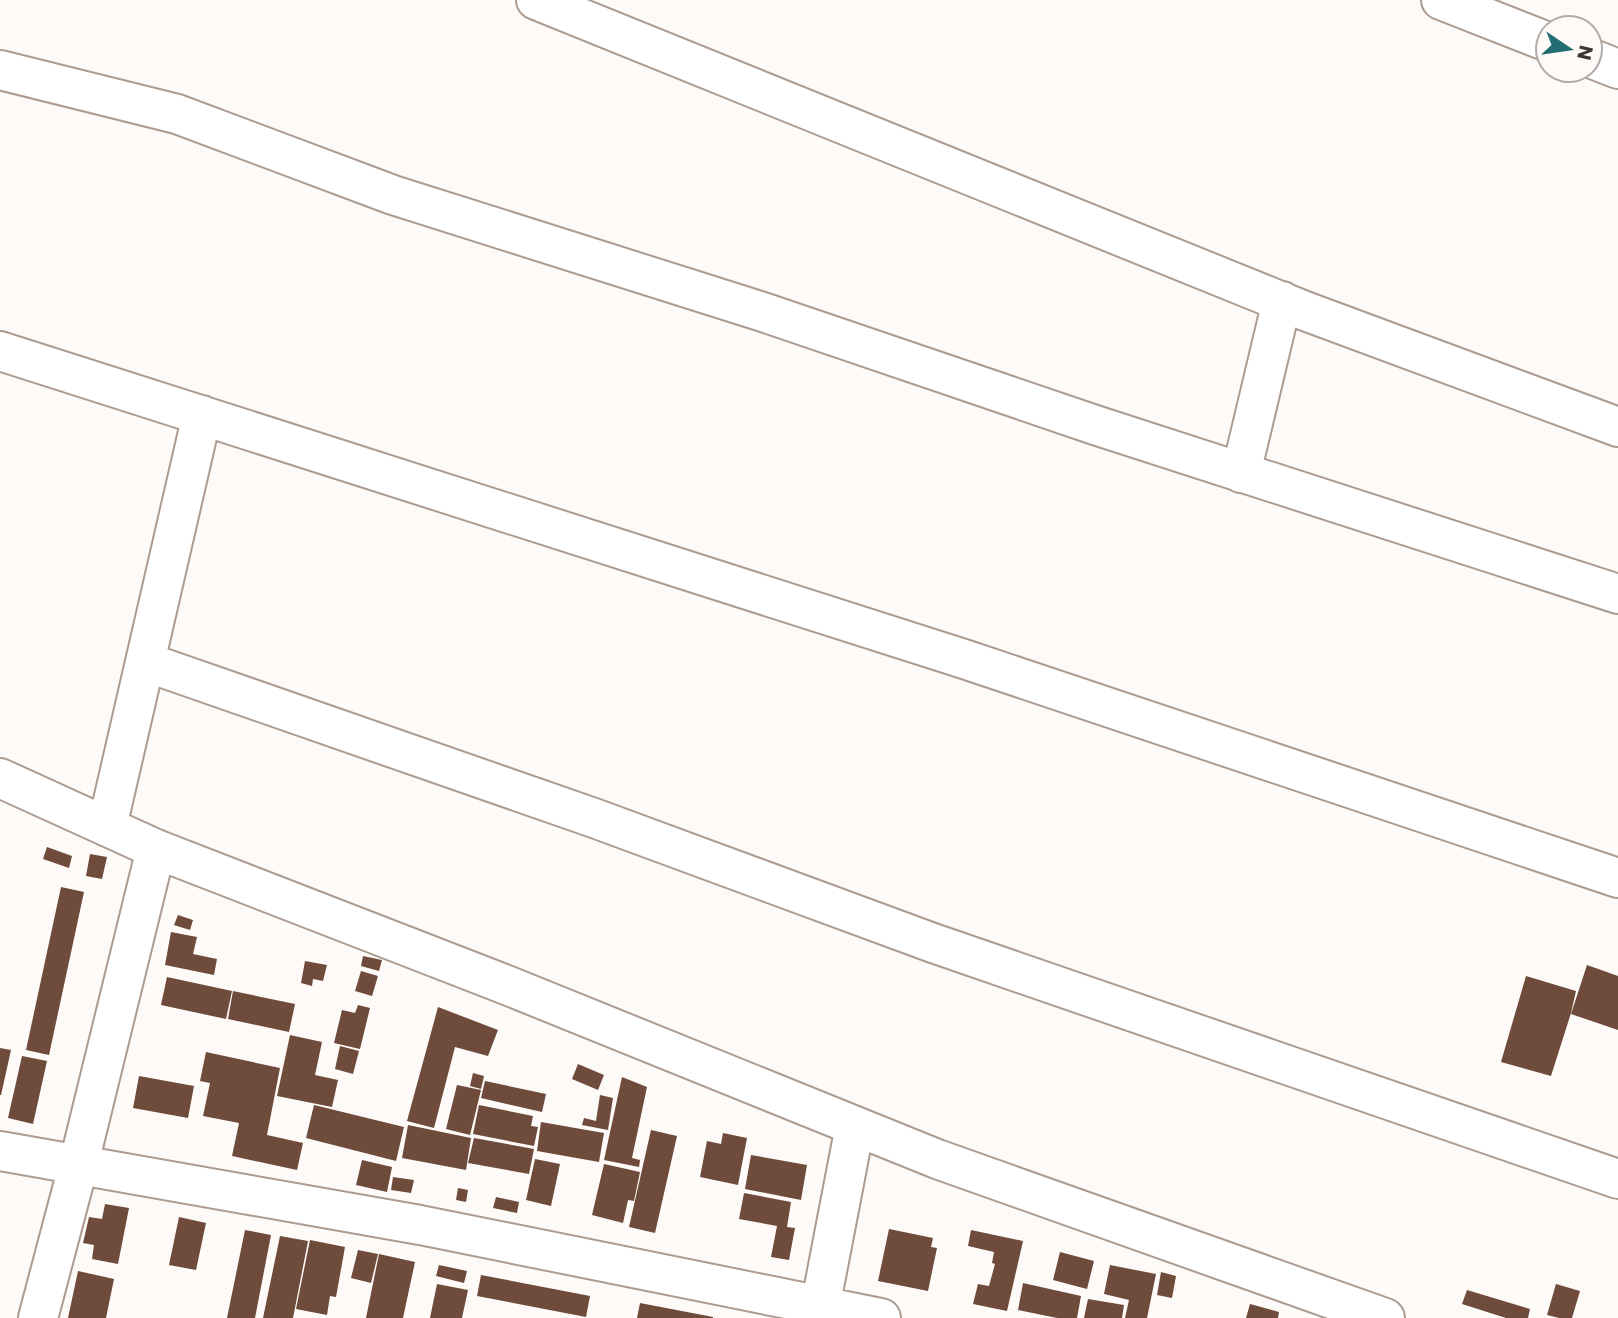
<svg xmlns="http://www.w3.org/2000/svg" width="1618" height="1318" font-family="Poppins,sans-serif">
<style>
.building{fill:#6e4b3b}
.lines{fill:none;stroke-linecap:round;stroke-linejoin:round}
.minor-casing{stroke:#ad9b8f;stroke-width:42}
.minor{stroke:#fff;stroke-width:38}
</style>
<rect width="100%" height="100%" fill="#fefaf8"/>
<path class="building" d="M47,847L72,856L69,868L43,859Z
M90,854L107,857L102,879L86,876Z
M61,887L84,892L49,1055L26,1050Z
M178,915L193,920L190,930L174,925Z
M171,932L197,937L193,954L217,959L214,975L165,965Z
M363,956L382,960L379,971L361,966Z
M305,961L327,965L323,981L313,979L312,986L301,983Z
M1587,965L1618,976V1030L1571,1014Z
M361,971L378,976L372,996L355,991Z
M1526,976L1576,991L1571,1013L1551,1076L1501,1062Z
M167,977L232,991L226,1019L161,1005Z
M233,991L295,1004L289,1032L228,1019Z
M358,1005L370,1008L360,1049L334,1043L342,1010L355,1013Z
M438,1007L498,1030L488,1056L455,1047L434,1128L407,1121Z
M290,1035L322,1042L315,1075L338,1080L332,1107L277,1096Z
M340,1046L359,1051L353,1074L335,1069Z
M0,1048L11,1050L1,1095H0Z
M206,1052L280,1068L267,1135L303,1143L297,1170L232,1156L239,1123L203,1116L210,1083L200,1081Z
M22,1056L47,1061L33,1124L8,1118Z
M578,1064L604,1075L598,1090L572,1079Z
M473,1073L484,1076L481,1089L470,1086Z
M139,1076L194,1086L188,1118L133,1108Z
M622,1077L647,1087L632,1158L640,1160L639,1167L604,1160Z
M485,1081L546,1094L542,1112L481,1098Z
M457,1085L481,1090L470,1135L446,1129Z
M600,1095L613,1098L608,1130L582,1125L584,1118L596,1121Z
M314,1105L404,1127L396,1161L306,1138Z
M479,1105L533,1116L531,1126L538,1127L534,1146L473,1134Z
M541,1122L604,1133L599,1162L537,1151Z
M408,1125L471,1138L466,1170L402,1158Z
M651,1130L677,1136L655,1233L629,1227Z
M723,1133L747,1138L738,1185L700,1177L707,1141L721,1144Z
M474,1138L534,1149L529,1174L468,1163Z
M751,1155L807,1165L801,1200L745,1189Z
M535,1159L560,1164L551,1206L526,1200Z
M362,1160L392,1167L387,1192L356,1185Z
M604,1164L640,1172L634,1201L628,1200L623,1223L592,1215Z
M393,1177L414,1180L411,1193L391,1190Z
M458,1188L468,1190L466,1202L456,1200Z
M744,1193L791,1202L787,1227L795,1228L789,1260L771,1257L777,1226L739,1219Z
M496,1197L519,1202L517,1213L493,1208Z
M105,1204L129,1208L118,1264L92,1259L94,1245L83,1243L89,1217L102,1219Z
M179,1217L206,1223L196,1270L169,1265Z
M889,1229L933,1238L931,1247L937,1248L928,1291L878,1281Z
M245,1230L271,1235L255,1318H227Z
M971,1230L1023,1241L1007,1311L973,1304L978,1284L989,1286L995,1264L992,1263L994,1252L968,1246Z
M280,1236L308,1241L293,1318H263Z
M310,1240L345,1247L336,1297L330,1296L327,1315L296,1309Z
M358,1250L378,1254L371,1283L351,1278Z
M1060,1252L1094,1261L1087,1289L1053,1280Z
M379,1254L415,1262L403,1318H366Z
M439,1265L467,1271L464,1283L436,1276Z
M1110,1265L1156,1274L1147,1318H1125L1129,1300L1104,1294Z
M78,1271L114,1279L106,1318H68Z
M1161,1272L1176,1276L1172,1298L1157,1295Z
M481,1275L590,1296L586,1317L477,1296Z
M1023,1283L1081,1296L1077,1318H1057L1018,1310Z
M437,1284L468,1290L462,1318H430Z
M1556,1284L1580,1291L1572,1318H1559L1547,1315Z
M1467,1290L1530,1309L1528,1318H1506L1462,1304Z
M1088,1299L1124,1305L1122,1318H1084Z
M640,1303L713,1317V1318H637Z
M1250,1304L1279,1312L1278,1318H1246Z"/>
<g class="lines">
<defs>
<path id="minor" d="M536,0L1305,311L1618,427
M1441,0L1548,42
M1590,58L1618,69
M0,70L177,114L393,195L766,313L1095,425L1618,594
M0,351L964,659L1618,878
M1241,473L1282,301
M146,662L594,818L933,943L1618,1179
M0,778L156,849L509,986L937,1159L1385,1318
M107,827L202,415
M0,1151L420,1225L881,1318
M38,1318L78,1167L156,849
M818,1318L855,1126"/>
</defs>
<use href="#minor" class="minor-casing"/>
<use href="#minor" class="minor"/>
</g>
<g transform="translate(1569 49) rotate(103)"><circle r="33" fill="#fefaf8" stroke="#b0aba8" stroke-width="2"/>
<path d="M0-5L12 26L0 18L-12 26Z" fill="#226e72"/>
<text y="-10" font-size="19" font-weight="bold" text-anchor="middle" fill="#3c3530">N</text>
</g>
</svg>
